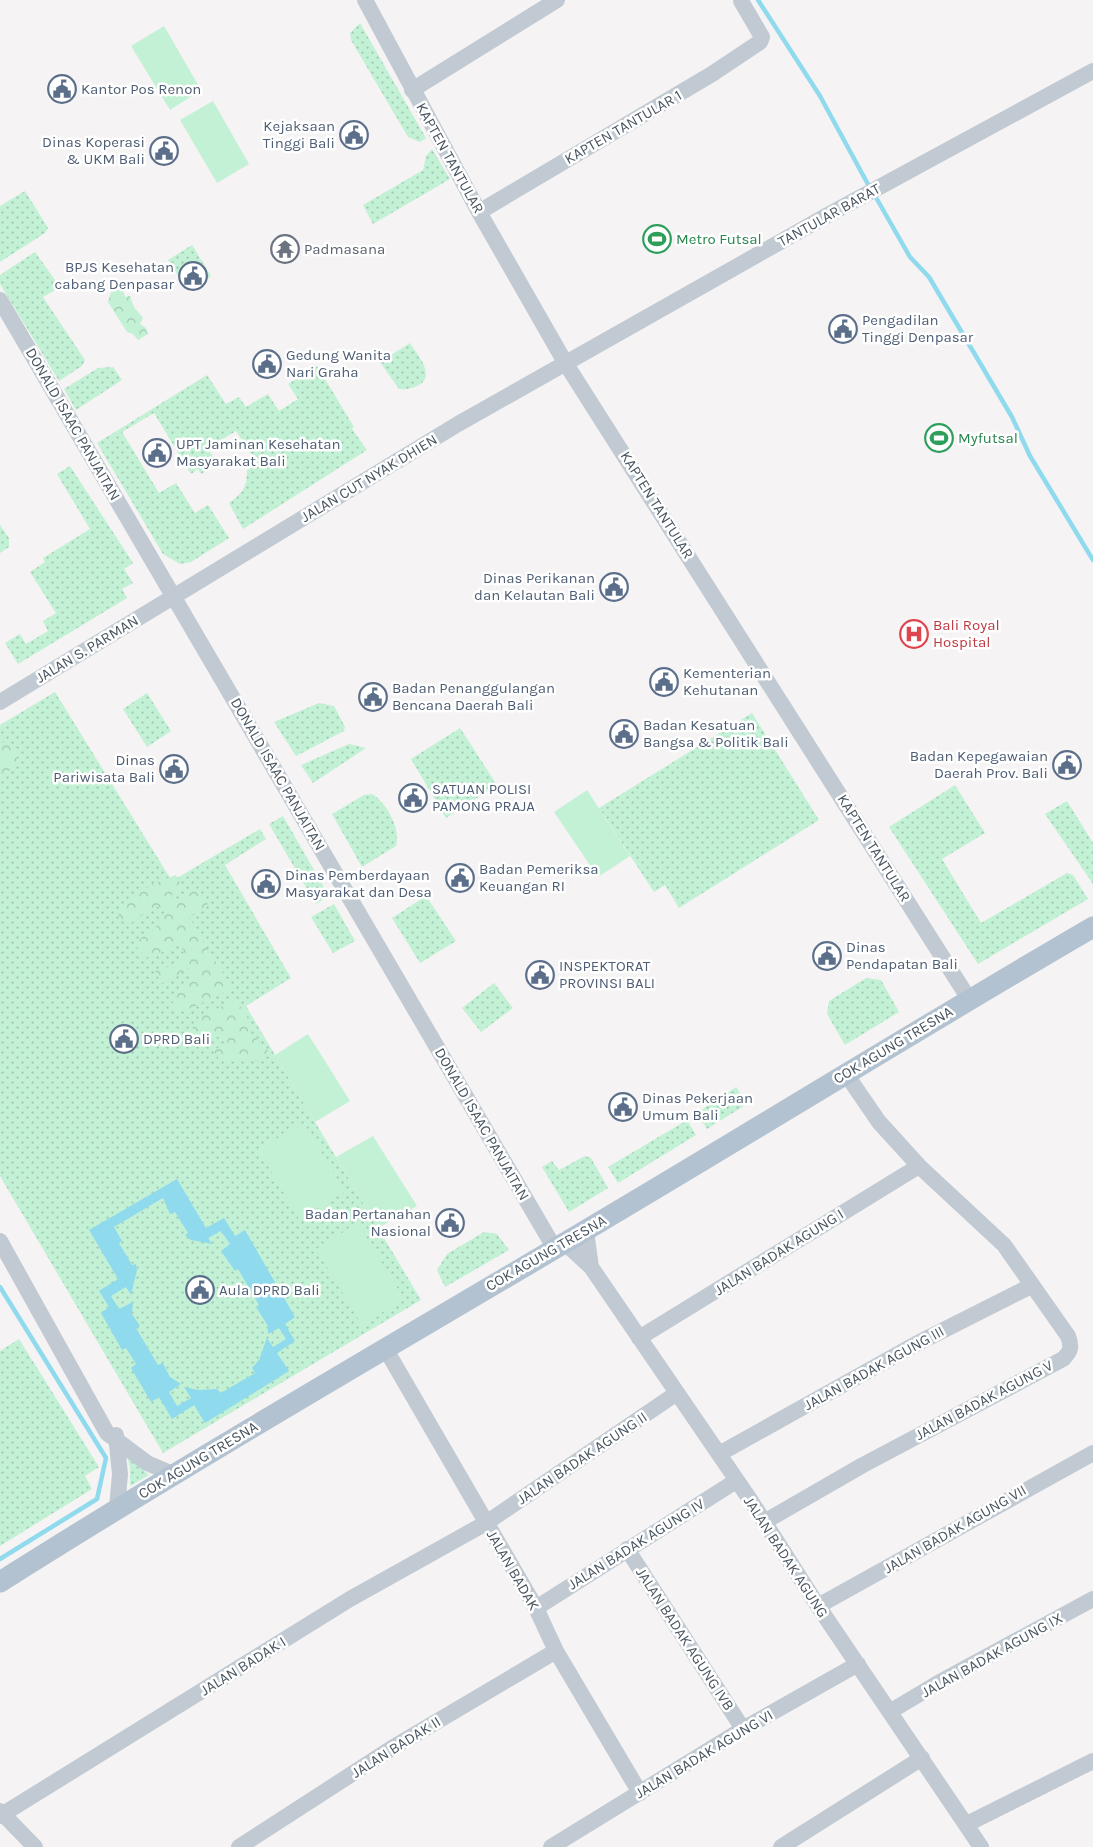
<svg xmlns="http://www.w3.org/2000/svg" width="1093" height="1847" font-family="Karla,sans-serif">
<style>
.grass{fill:url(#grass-dots)}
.forest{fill:url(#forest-crowns)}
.pitch{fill:#c3f1d5}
.water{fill:#90daee;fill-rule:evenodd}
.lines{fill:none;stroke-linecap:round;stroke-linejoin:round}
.stream{stroke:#90daee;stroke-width:4.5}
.minor{stroke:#c1cad2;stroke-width:16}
.major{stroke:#b3c2d1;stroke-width:21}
.labels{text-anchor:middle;stroke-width:5;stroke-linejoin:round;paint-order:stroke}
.service-label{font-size:15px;fill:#4e5e75;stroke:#fff;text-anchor:start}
.street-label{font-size:15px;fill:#4a5661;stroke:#fff}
.leisure-label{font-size:15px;fill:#27864d;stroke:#fff;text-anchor:start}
.worship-label{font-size:15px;fill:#5b616d;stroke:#fff;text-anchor:start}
.health-label{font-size:15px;fill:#be3a42;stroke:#fff;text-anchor:start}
</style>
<defs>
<pattern id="grass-dots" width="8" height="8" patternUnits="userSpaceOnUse" patternTransform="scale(1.25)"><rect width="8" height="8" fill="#c3f1d5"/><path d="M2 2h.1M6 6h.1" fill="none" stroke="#a0c6b0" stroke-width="1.8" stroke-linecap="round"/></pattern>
<pattern id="forest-crowns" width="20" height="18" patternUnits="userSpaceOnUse" patternTransform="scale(1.25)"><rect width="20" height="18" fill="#c3f1d5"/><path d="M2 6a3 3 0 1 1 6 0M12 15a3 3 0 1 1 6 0" fill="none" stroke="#a0c6b0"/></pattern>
</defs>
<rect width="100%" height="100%" fill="#f5f3f3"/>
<path class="grass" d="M360,23L426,138L420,142L408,137L351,40L350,33Z
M432,149L450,179L373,224L363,205L423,170L426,156Z
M25,191L48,228L45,233L0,262V206Z
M192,245L211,276L188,291L168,260Z
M35,252L60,287L43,297L85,360L82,366L59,381L0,284V275Z
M410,343C417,354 436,375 419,385C411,389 407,390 399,389L380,362Z
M317,366L354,427L352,429L367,450L243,529L229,503C243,493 247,487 247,470L257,463L236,431L208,448L217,464L201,474L198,469L191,474L154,413L122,432L159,493L176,483L195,513L208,505L229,538L191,562L180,564L163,554L97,443L207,375L226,404L239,397L246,407L268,394L279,411L298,399L288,384Z
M113,367L122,380L76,410L64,389L98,368Z
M70,466L133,563L124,569L133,583L122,589L127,598L18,664L5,643L20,634L26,644L48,631L43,621L56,613L30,572L45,562L43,558L90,529L57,474Z
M0,525L9,538V547L0,553Z
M55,692L172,881L260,829L266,839L225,865L291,978L246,1006L421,1300L163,1453L0,1176V725Z
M147,693L171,731L147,747L123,709Z
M319,703L334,706L345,727L344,731L296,756L274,722Z
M752,713L819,820L679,908L665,885L654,892L599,808Z
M460,728L497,785L446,818L411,759Z
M349,744L366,748L313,783L301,765Z
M955,785L985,833L942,859L981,923L1067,873L1073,875L1088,899L978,964L889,827Z
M372,794C387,803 401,829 396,846L362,867L332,814L364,795Z
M1067,801L1093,843V884L1045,814Z
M283,816L329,896L316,904L269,824Z
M426,896L456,941L420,963L392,918Z
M334,904L355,941L333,953L311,917Z
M866,978L881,980L899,1012L845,1045L827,1014L829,1001Z
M494,983L513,1008L481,1032L462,1008Z
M736,1087L747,1104L707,1129L697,1113Z
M687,1120L696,1135L618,1183L608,1167Z
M585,1156L591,1158L608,1188L569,1212L542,1167L552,1161L559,1170Z
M484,1232L497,1234L509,1250L445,1287L437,1270L447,1254Z
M19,1339L99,1467L85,1476L92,1489L0,1546V1351Z
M127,1455L149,1475L130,1486V1468Z"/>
<path class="forest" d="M118,288L123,289L125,297L130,296L134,307L143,318L140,324L145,327L148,334L138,340L133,334L127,332L108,302L111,292Z
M0,741L18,749C22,764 14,770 0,774Z
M176,875L182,887L171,895L178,899L193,888L208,904L197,914L189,916L201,939L231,986L228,991L184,1011H177L172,1004L178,992L195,979L188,968L168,982L161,983L155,971L171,966L184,952L179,942L153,958L145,957L134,943C147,934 163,926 166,909L155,906L127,926L116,912C129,895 155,882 176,875Z
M233,1001C244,1007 250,1018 249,1031L268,1051L265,1061L229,1059L220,1061L214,1051L225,1042L220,1036L198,1045L188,1036L199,1017Z"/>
<path class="pitch" d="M164,26L201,90L170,110L131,46Z
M213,101L249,164L217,183L180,120Z
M587,790L630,856L598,877L554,812Z
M308,1034L350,1101L315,1122L275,1055Z
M304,1123L345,1192L299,1219L258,1149Z
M373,1136L417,1206L378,1228L336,1157Z
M358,1223L404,1299L362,1325L316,1249Z"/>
<path class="water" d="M177,1179L206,1228L224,1218L235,1236L245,1230L295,1317L285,1324L295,1341L277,1353L289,1371L205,1423L194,1405L172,1419L159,1397L151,1402L131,1368L136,1364L126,1348L122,1350L101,1313L109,1307L99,1291L118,1279L89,1230ZM163,1198L170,1214L175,1212L188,1233L185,1235L191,1240L212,1244L208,1238L221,1231L230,1244L221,1251L235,1271L238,1269L259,1305L256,1307L268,1326V1334L279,1328L286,1339L273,1347L267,1338L259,1360L252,1368L255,1373L221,1393L217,1389L198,1390L184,1387L191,1398L177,1406L169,1392L181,1384L170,1377L163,1363L158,1365L136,1328L140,1326L132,1314L133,1302L119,1309L111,1296L126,1287L131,1295L137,1270L136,1264L132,1265L119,1243L122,1241L114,1227Z"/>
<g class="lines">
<path class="stream" d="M758,0L820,96L870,188
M874,194L910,257L929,277L1012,417L1030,456L1093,560
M0,1287L106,1458L97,1499L0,1559"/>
<path class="minor" d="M365,0L479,212L566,364L969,999
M412,90L557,0
M479,212L712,74L760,42L762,37L741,1
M0,300L555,1249
M0,702L458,424L826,216L1093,71
M586,1231L591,1267
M0,1241L107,1433L147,1463L173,1474
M565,1243L591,1267L751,1501L818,1606L981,1847
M639,1338L919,1166
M385,1348L536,1608L556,1651L640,1793
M116,1435L120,1474L117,1508
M719,1454L916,1344L1031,1286
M764,1522L863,1465L1063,1359C1071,1351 1072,1347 1068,1336L1004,1245L919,1166L879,1122L846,1074
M627,1549L743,1729
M818,1606L1093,1453
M536,1608L736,1481
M891,1711L938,1683L1093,1599
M0,1811L35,1847
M0,1816L350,1599L486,1523L677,1393
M967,1824L1093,1761
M239,1847L392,1748L556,1651
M551,1847L743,1729L858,1664
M781,1847L922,1758"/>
<path class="major" d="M0,1582C193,1460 391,1346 588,1229C757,1129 923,1026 1093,927"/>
</g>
<defs>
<symbol id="civic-ring" viewBox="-11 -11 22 22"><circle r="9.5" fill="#fff" stroke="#5c6f8a" stroke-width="1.5"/><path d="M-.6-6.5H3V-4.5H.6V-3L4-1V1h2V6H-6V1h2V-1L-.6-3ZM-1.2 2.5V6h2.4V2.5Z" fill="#5c6f8a"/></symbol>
<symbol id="stadium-ring" viewBox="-11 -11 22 22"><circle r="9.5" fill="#fff" stroke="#2e9e5b" stroke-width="1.5"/><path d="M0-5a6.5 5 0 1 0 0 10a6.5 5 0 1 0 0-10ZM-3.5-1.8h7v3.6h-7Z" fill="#2e9e5b"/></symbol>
<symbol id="temple-ring" viewBox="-11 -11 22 22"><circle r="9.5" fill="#fff" stroke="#6b7280" stroke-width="1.5"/><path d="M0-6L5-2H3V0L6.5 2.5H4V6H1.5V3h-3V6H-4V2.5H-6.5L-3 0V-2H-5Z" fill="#6b7280"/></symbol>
<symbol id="hospital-ring" viewBox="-11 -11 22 22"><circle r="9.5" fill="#fff" stroke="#e0444e" stroke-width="1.5"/><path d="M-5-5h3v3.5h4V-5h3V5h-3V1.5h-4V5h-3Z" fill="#e0444e"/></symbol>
</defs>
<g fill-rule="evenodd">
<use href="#civic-ring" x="46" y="73" width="32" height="32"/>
<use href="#civic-ring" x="338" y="119" width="32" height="32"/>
<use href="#civic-ring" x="148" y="135" width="32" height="32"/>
<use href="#stadium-ring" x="641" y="223" width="32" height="32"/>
<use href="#temple-ring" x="269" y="233" width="32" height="32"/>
<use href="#civic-ring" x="177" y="260" width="32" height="32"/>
<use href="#civic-ring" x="827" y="313" width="32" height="32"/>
<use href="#civic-ring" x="251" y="348" width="32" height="32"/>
<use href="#stadium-ring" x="923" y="422" width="32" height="32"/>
<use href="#civic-ring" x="141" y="437" width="32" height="32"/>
<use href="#civic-ring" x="598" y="571" width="32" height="32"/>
<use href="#hospital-ring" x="898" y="618" width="32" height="32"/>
<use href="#civic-ring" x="648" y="666" width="32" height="32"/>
<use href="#civic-ring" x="357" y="681" width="32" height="32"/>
<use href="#civic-ring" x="608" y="718" width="32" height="32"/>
<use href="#civic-ring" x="1051" y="749" width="32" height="32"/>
<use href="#civic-ring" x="158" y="753" width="32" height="32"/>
<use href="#civic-ring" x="397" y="782" width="32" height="32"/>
<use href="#civic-ring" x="444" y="862" width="32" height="32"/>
<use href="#civic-ring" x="250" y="868" width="32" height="32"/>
<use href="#civic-ring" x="811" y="940" width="32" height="32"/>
<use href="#civic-ring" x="524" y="959" width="32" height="32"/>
<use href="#civic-ring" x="108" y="1023" width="32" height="32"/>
<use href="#civic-ring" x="607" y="1091" width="32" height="32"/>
<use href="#civic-ring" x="434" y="1207" width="32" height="32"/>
<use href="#civic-ring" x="184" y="1274" width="32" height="32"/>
</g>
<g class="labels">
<g class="service-label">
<text x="81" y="94">Kantor Pos Renon</text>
<text x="335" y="131" text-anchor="end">Kejaksaan<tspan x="335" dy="17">Tinggi Bali</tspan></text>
<text x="145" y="147" text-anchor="end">Dinas Koperasi<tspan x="145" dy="17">&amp; UKM Bali</tspan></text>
<text x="174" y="272" text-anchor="end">BPJS Kesehatan<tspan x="174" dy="17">cabang Denpasar</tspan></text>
<text x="862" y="325">Pengadilan<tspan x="862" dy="17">Tinggi Denpasar</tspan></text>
<text x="286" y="360">Gedung Wanita<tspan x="286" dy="17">Nari Graha</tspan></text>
<text x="176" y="449">UPT Jaminan Kesehatan<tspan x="176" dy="17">Masyarakat Bali</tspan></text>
<text x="595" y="583" text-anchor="end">Dinas Perikanan<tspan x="595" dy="17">dan Kelautan Bali</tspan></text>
<text x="683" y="678">Kementerian<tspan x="683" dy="17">Kehutanan</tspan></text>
<text x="392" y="693">Badan Penanggulangan<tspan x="392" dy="17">Bencana Daerah Bali</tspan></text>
<text x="643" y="730">Badan Kesatuan<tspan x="643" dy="17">Bangsa &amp; Politik Bali</tspan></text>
<text x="1048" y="761" text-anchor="end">Badan Kepegawaian<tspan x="1048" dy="17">Daerah Prov. Bali</tspan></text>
<text x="155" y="765" text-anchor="end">Dinas<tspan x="155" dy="17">Pariwisata Bali</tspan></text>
<text x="432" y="794">SATUAN POLISI<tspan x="432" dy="17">PAMONG PRAJA</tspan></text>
<text x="479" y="874">Badan Pemeriksa<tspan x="479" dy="17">Keuangan RI</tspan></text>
<text x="285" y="880">Dinas Pemberdayaan<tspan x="285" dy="17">Masyarakat dan Desa</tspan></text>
<text x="846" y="952">Dinas<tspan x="846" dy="17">Pendapatan Bali</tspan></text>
<text x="559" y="971">INSPEKTORAT<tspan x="559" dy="17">PROVINSI BALI</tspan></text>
<text x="143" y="1044">DPRD Bali</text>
<text x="642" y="1103">Dinas Pekerjaan<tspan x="642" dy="17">Umum Bali</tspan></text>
<text x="431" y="1219" text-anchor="end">Badan Pertanahan<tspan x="431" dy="17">Nasional</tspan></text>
<text x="219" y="1295">Aula DPRD Bali</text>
</g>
<g class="street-label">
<text transform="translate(623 127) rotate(-30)" y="5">KAPTEN TANTULAR 1</text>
<text transform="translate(450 158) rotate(61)" y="5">KAPTEN TANTULAR</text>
<text transform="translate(829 215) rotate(-29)" y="5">TANTULAR BARAT</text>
<text transform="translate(73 424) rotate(60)" y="5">DONALD ISAAC PANJAITAN</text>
<text transform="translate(369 478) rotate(-31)" y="5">JALAN CUT NYAK DHIEN</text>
<text transform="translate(657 505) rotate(58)" y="5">KAPTEN TANTULAR</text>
<text transform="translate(87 649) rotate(-31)" y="5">JALAN S. PARMAN</text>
<text transform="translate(278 774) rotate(60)" y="5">DONALD ISAAC PANJAITAN</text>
<text transform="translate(874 848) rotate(58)" y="5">KAPTEN TANTULAR</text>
<text transform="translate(893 1045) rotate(-31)" y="5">COK AGUNG TRESNA</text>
<text transform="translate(482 1124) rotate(60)" y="5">DONALD ISAAC PANJAITAN</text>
<text transform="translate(779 1252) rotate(-32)" y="5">JALAN BADAK AGUNG I</text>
<text transform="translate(546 1253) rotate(-30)" y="5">COK AGUNG TRESNA</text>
<text transform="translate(874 1368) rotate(-29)" y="5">JALAN BADAK AGUNG III</text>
<text transform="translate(984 1400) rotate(-28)" y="5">JALAN BADAK AGUNG V</text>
<text transform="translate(582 1458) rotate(-34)" y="5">JALAN BADAK AGUNG II</text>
<text transform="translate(198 1460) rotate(-31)" y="5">COK AGUNG TRESNA</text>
<text transform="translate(955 1529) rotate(-30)" y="5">JALAN BADAK AGUNG VII</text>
<text transform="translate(636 1544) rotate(-32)" y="5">JALAN BADAK AGUNG IV</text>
<text transform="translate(786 1557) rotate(57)" y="5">JALAN BADAK AGUNG</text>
<text transform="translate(513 1570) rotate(60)" y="5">JALAN BADAK</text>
<text transform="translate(685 1639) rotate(57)" y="5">JALAN BADAK AGUNG IVB</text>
<text transform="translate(992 1655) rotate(-29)" y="5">JALAN BADAK AGUNG IX</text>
<text transform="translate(243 1666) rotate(-32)" y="5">JALAN BADAK I</text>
<text transform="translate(396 1747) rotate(-32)" y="5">JALAN BADAK II</text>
<text transform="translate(704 1754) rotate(-31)" y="5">JALAN BADAK AGUNG VI</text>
</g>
<g class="leisure-label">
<text x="676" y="244">Metro Futsal</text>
<text x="958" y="443">Myfutsal</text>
</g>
<g class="worship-label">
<text x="304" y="254">Padmasana</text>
</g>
<g class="health-label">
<text x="933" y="630">Bali Royal<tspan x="933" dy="17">Hospital</tspan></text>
</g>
</g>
</svg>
